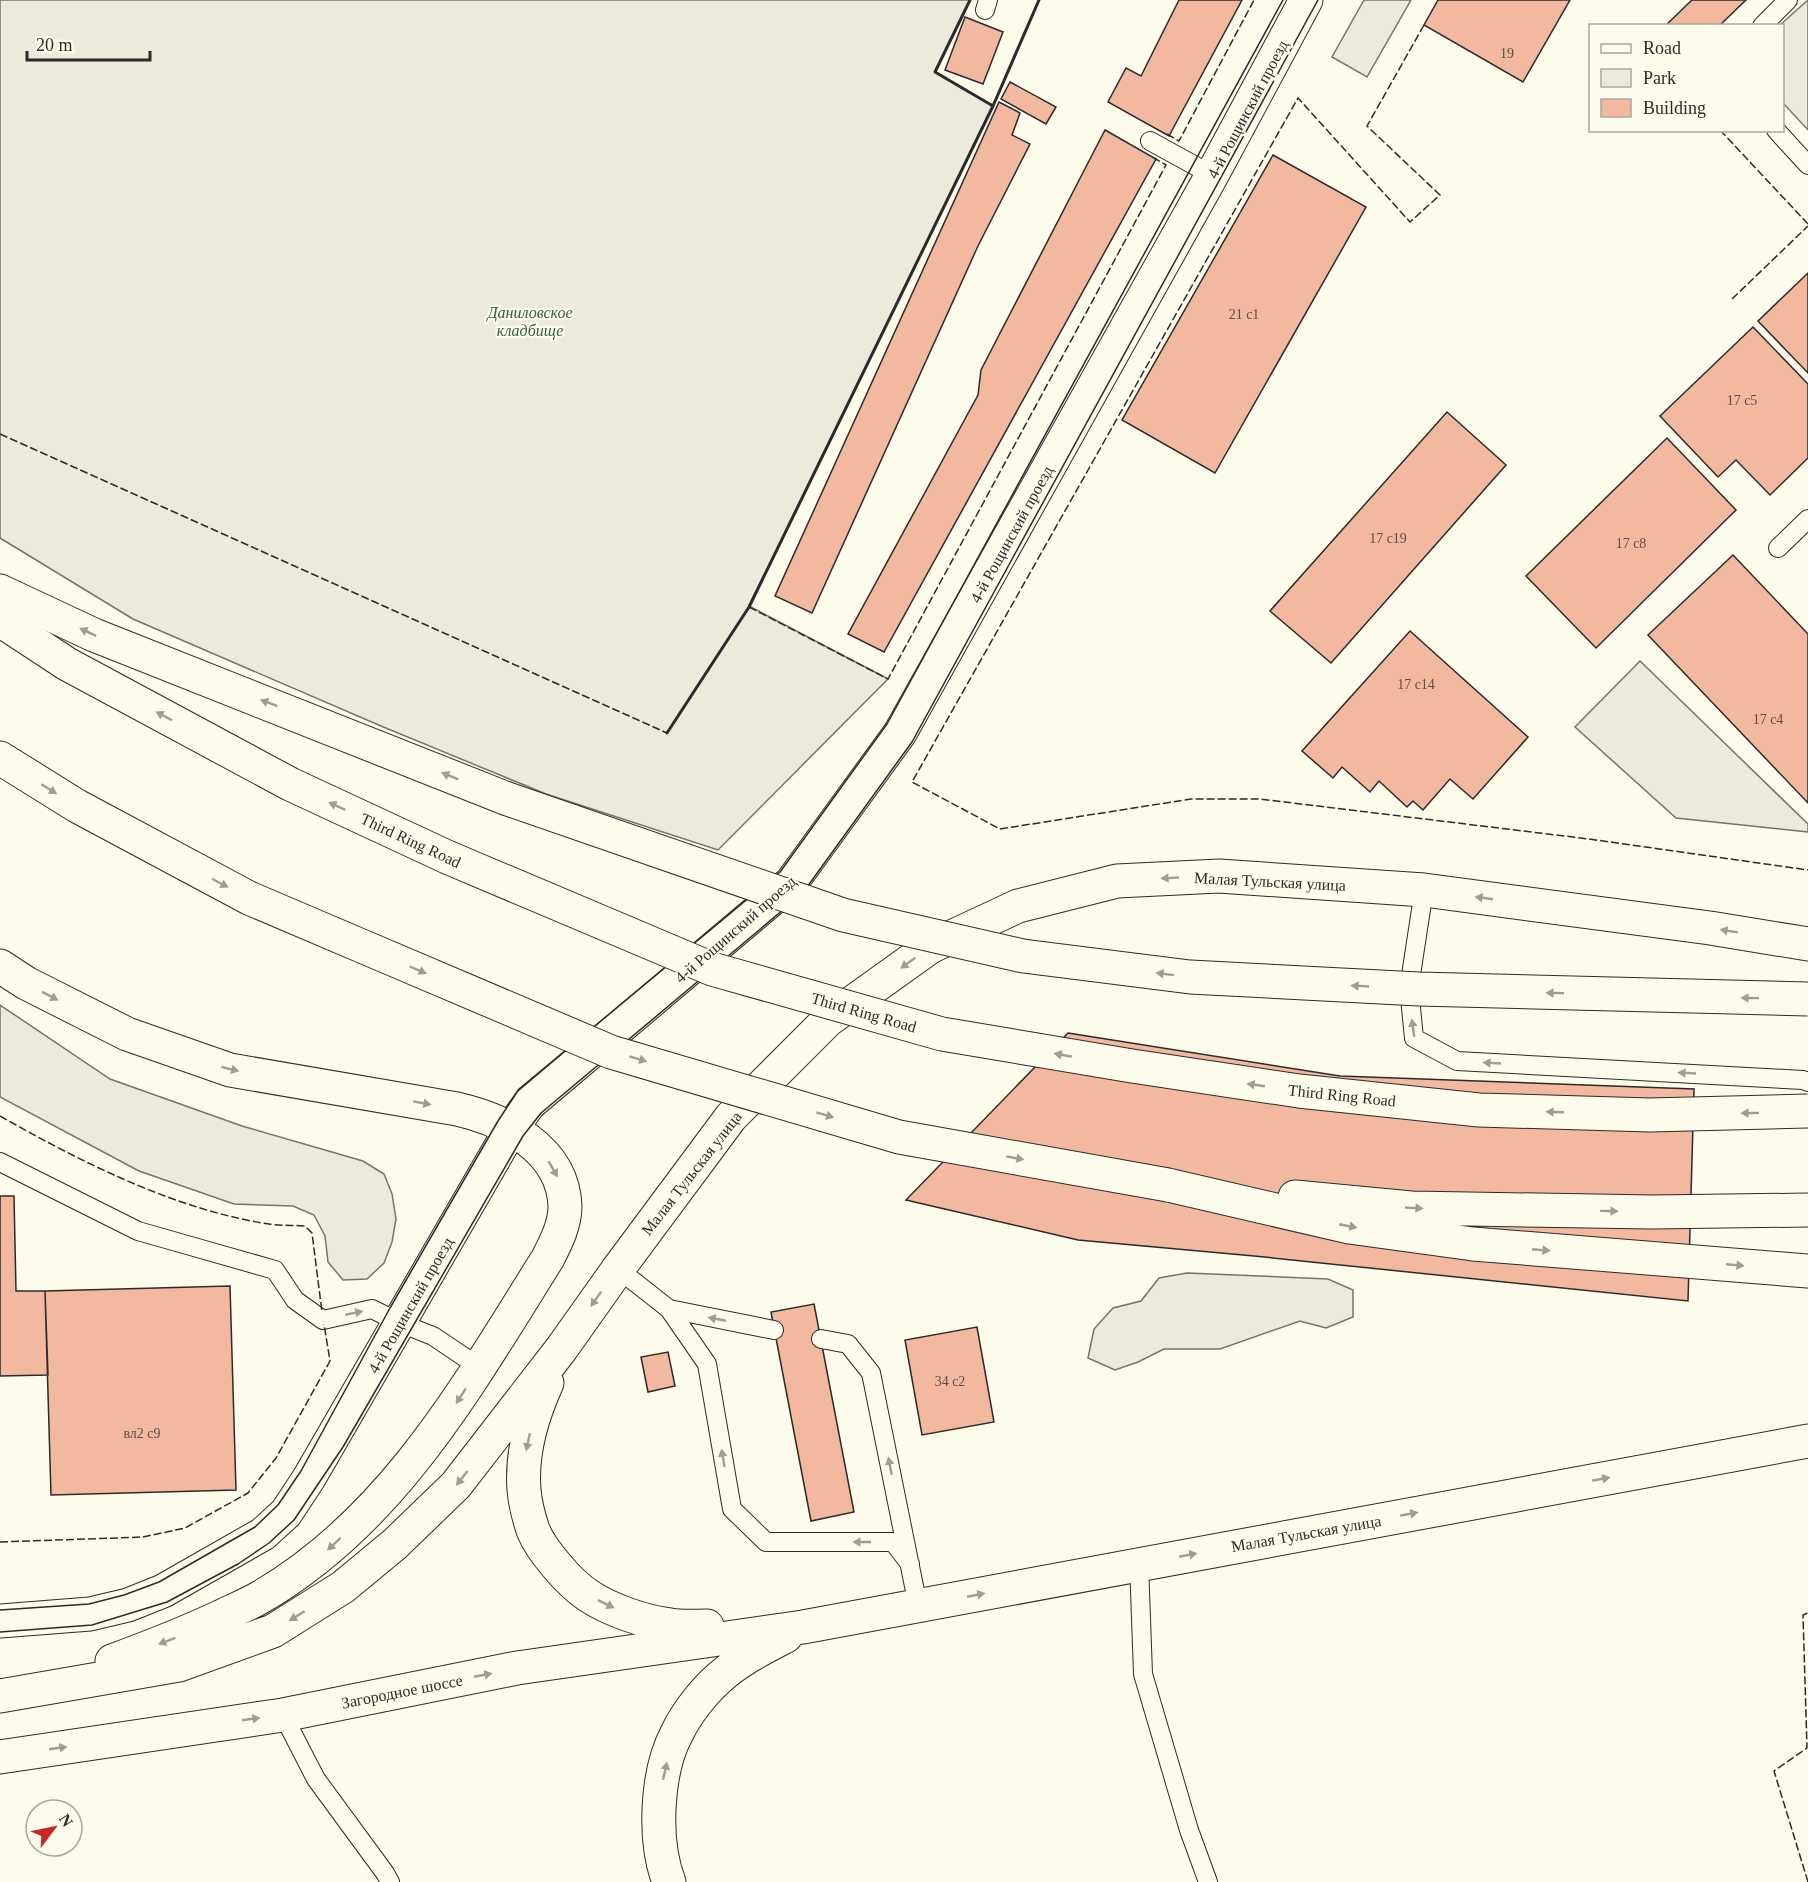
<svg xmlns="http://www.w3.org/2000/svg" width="1808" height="1882" font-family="'Times New Roman',serif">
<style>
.green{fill:#ecebdb;stroke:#74746e;stroke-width:1.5}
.parking{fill:#eceadb;stroke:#74746e;stroke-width:1.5}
.building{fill:#f2b8a0;stroke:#2b2b2b;stroke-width:1.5}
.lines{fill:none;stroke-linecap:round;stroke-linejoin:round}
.service-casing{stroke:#2b2b2b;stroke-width:20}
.minor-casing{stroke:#2b2b2b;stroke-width:35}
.secondary-casing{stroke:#2b2b2b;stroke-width:35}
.primary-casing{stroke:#2b2b2b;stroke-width:35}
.service{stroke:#fdfbea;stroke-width:18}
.minor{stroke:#fdfbea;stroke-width:33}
.secondary{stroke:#fdfbea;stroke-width:33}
.primary{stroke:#fdfbea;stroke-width:33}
.tram{stroke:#2b2b2b;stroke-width:1.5}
.secondary-bridge-casing{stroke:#2b2b2b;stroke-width:35;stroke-linecap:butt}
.primary-bridge-casing{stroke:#2b2b2b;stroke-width:35;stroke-linecap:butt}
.secondary-bridge{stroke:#fdfbea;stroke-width:33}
.primary-bridge{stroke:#fdfbea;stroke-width:33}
.fence{stroke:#2b2b2b;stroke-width:1.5;stroke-dasharray:8 3;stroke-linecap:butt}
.wall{stroke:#2b2b2b;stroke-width:3}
.oneway{fill:#9e9d94}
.labels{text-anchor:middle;stroke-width:4.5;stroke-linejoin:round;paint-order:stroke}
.number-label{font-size:14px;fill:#5d4e48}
.street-label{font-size:16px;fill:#2b2b2b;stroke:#fdfbea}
.park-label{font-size:16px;font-style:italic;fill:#34623c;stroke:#fdfbea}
</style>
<rect width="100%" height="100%" fill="#fdfbea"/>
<path class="green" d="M0,0H970L935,72L993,106L749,606L888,679L718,850L546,794L381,726L133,619L0,538Z
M1364,0H1411L1367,77L1332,57Z
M1808,0V130L1783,103L1782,26L1780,25Z
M0,1005L110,1079L242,1126L363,1161L384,1174L392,1194L396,1219L392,1242L384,1263L367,1279L343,1280L328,1262L325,1236L314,1215L293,1206L234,1204L139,1171L0,1097Z
M1187,1273L1328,1279L1353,1290V1317L1326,1328L1300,1321L1220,1349H1164L1138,1362L1115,1370L1088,1358L1094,1329L1113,1308L1141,1301L1159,1278Z"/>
<path class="parking" d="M1640,661L1808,824V832L1676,818L1575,727Z"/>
<path class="building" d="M1179,0H1242L1169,136L1108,102L1126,68L1141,76Z
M1438,0H1570L1523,82L1424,25Z
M1692,0H1746L1719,26H1665Z
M965,17L1003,32L983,84L945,70Z
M1010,82L1056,107L1046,124L1001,99Z
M999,102L1020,113L1012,135L1030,144L978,246L812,613L775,596Z
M1105,130L1156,159L884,652L848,634L978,395L981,370Z
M1273,155L1366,207L1215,473L1122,420Z
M1808,273V373L1758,321Z
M1753,327L1808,384V458L1770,495L1736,460L1718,477L1660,416Z
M1447,412L1506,465L1331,663L1270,611Z
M1667,438L1736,510L1596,648L1526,576Z
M1733,555L1808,634V803L1648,635Z
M1410,631L1528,737L1473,799L1450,779L1423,810L1413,801L1407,807L1379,781L1370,792L1342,767L1333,778L1302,751Z
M1068,1033L1340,1076L1694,1089L1688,1301L1254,1256L1078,1240L906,1200Z
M0,1196H14L16,1291H45L48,1375L0,1376Z
M230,1286L236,1490L51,1495L45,1291Z
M814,1304L854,1512L811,1521L771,1312Z
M977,1327L994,1422L922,1435L905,1340Z
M668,1352L675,1386L648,1392L641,1357Z"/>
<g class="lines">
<defs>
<path id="service" d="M985,10L988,0
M1762,26L1788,0
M1776,130L1808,165
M1150,141L1212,175
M1778,548L1808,519
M1424,890L1409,988L1414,1038L1457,1061L1803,1080L1808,1082
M0,1162L138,1231L275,1270L295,1300L323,1320L372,1309L400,1323L433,1336L479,1367
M618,1269L669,1309L774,1330
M669,1309L707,1364L732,1509L766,1542H893L910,1564
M821,1339L848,1344L871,1373L918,1606
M1139,1563L1143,1674L1189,1830L1208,1882
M283,1715L316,1779L385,1873L390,1882"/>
<path id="minor" d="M0,1621L90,1614L128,1605L163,1591L263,1534L286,1513L309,1478L511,1129L529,1104L791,883L900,733L1212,175L1306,0"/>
<path id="secondary" d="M0,591L94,635L505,798
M0,966L26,983L127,1034L230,1070L457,1109C505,1120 563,1149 565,1206C565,1225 556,1242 548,1258C468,1385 393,1521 259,1598C247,1605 234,1610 222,1616C186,1633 150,1647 112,1661
M547,1383C532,1416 521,1453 524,1490C525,1502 529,1518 533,1530C541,1550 570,1584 589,1596C610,1610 645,1622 670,1625C682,1627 695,1626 707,1626
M0,1696L179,1665L273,1631L343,1587L395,1544L456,1485L562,1348L618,1269L731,1117L828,1020L930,947L1018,906L1117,881L1219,876L1424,890L1710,928L1808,944
M0,1757L283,1715L517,1668L803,1627L1808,1441
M669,1882C653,1841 656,1772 677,1733C686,1714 703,1692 719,1678C739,1660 763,1648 786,1636"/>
<path id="primary" d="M0,620L67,664L290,784L447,857
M0,758L77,806L249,898L364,947
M1168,1185L1349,1227L1473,1244L1808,1271
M1295,1197L1411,1208L1652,1212L1808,1210"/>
</defs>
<use href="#service" class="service-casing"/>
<use href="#minor" class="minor-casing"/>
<use href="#secondary" class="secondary-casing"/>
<use href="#primary" class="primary-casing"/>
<use href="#service" class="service"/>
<use href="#minor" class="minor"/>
<use href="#secondary" class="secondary"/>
<use href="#primary" class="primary"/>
<path class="tram" d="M0,1610L89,1604L124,1595L159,1582L255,1527L278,1505L301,1471L390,1308L498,1121L519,1089L780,872L887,724L1283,0
M0,1632L92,1625L167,1602L238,1564L269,1543L294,1520L343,1447L523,1136L541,1113L802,894L912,742L1318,0"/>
<defs>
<path id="secondary-bridge" d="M505,798L843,915L1023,956L1190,977L1419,989L1808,999"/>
<path id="primary-bridge" d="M447,857L712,969L942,1034L1132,1066L1299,1091L1479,1110L1650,1115L1808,1111
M364,947L611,1052L899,1137L1168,1185"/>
</defs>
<use href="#secondary-bridge" class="secondary-bridge-casing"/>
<use href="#primary-bridge" class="primary-bridge-casing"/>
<use href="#secondary-bridge" class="secondary-bridge"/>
<use href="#primary-bridge" class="primary-bridge"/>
<path class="fence" d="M1424,25L1367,126L1440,195L1410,222L1298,98L912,782L1000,829L1191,799H1260L1589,839L1808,870
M1720,130L1808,224
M1167,134L1179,141L1254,0
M1732,299L1808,226
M0,434L667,733
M749,607L888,679L1166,165L1154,158
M0,1116C81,1162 176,1210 269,1224C281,1226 293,1225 305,1226L312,1233L322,1312
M0,1542L143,1537L185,1528L248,1493L276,1458L330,1361L324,1324
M1808,1882L1774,1771L1807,1748L1803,1615L1808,1613"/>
<path class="wall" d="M993,106L1039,0
M667,733L749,607L993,106L935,72L970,0"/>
</g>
<defs><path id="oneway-solid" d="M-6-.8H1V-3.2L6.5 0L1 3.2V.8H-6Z" transform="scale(1.5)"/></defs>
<g class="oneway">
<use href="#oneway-solid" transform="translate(88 632) rotate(-155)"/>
<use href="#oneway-solid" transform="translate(269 703) rotate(-159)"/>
<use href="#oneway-solid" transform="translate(164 716) rotate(-152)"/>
<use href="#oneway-solid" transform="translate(450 776) rotate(-158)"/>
<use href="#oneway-solid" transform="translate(49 789) rotate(32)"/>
<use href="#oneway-solid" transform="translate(337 806) rotate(-155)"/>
<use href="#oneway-solid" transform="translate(1170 878) rotate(177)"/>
<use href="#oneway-solid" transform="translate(220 883) rotate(28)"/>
<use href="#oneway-solid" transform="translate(1484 898) rotate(-172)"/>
<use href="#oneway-solid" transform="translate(1729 931) rotate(-171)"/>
<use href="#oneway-solid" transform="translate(908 963) rotate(144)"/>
<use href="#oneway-solid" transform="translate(418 970) rotate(23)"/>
<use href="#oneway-solid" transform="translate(1165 974) rotate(-173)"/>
<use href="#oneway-solid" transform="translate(1360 986) rotate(-177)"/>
<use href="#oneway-solid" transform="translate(1555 993) rotate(-179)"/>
<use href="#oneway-solid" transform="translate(50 996) rotate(27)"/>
<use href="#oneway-solid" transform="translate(1750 998) rotate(-179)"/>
<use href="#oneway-solid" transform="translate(1413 1028) rotate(-98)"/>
<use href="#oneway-solid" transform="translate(1063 1055) rotate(-170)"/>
<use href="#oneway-solid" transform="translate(638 1059) rotate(17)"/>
<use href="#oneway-solid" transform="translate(1492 1063) rotate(-177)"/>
<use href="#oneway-solid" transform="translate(230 1069) rotate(14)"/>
<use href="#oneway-solid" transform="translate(1687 1073) rotate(-177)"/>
<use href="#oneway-solid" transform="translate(1256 1085) rotate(-172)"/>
<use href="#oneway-solid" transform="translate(422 1103) rotate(10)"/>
<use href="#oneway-solid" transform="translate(1555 1112) rotate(-178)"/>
<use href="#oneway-solid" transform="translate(1750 1113) rotate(179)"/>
<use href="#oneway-solid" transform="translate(825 1115) rotate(17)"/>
<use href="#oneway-solid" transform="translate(1015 1158) rotate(10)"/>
<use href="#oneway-solid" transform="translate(553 1169) rotate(60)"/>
<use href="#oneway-solid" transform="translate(1414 1208) rotate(3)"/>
<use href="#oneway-solid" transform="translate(1609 1211) rotate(1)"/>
<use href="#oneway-solid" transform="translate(1348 1226) rotate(11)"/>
<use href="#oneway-solid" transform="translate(1541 1250) rotate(5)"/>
<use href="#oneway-solid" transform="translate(1735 1265) rotate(5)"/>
<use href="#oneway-solid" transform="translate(596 1299) rotate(125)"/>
<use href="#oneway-solid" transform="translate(354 1313) rotate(-12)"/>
<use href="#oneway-solid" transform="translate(717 1319) rotate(-169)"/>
<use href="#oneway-solid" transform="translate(461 1396) rotate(123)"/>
<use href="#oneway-solid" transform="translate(528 1442) rotate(102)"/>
<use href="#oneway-solid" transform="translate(723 1458) rotate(-100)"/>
<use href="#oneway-solid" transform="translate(890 1466) rotate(-101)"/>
<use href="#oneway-solid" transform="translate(462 1478) rotate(128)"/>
<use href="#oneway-solid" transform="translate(1601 1479) rotate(-10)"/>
<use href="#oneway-solid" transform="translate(1409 1514) rotate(-10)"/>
<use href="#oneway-solid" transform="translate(862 1542) rotate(180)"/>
<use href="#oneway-solid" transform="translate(334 1544) rotate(137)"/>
<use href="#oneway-solid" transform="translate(1188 1555) rotate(-10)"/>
<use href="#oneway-solid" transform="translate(976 1595) rotate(-11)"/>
<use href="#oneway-solid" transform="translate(606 1604) rotate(26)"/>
<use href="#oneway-solid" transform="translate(297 1616) rotate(148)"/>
<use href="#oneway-solid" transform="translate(167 1641) rotate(159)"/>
<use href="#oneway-solid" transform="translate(483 1675) rotate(-11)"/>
<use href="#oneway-solid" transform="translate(251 1719) rotate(-8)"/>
<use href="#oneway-solid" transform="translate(58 1748) rotate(-8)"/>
<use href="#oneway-solid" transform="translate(665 1771) rotate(-77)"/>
</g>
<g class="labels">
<g class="number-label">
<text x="1507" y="58">19</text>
<text x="1244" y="319">21 с1</text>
<text x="1742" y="405">17 с5</text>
<text x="1388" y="543">17 с19</text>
<text x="1631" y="548">17 с8</text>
<text x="1416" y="689">17 с14</text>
<text x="1768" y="724">17 c4</text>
<text x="950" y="1386">34 с2</text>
<text x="142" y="1438">вл2 с9</text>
</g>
<g class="street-label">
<text transform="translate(1247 109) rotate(-62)" y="6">4-й Рощинский проезд</text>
<text transform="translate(1011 534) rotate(-61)" y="6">4-й Рощинский проезд</text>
<text transform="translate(411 840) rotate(25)" y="6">Third Ring Road</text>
<text transform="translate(1270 881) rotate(3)" y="6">Малая Тульская улица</text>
<text transform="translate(735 929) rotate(-41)" y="6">4-й Рощинский проезд</text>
<text transform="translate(864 1012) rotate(16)" y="6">Third Ring Road</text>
<text transform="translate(1342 1095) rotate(6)" y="6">Third Ring Road</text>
<text transform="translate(691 1173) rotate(-52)" y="6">Малая Тульская улица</text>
<text transform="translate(410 1305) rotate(-60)" y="6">4-й Рощинский проезд</text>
<text transform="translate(1306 1533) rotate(-10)" y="6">Малая Тульская улица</text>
<text transform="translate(402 1691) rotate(-11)" y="6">Загородное шоссе</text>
</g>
<g class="park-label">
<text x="530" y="318">Даниловское<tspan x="530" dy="18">кладбище</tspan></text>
</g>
</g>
<rect x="1589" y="24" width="195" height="108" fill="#fdfbea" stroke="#a9a89e" stroke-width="1.5"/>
<rect x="1601" y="44" width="30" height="9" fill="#fdfbea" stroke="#a9a89e" stroke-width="1.5"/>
<text x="1643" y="54" font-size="18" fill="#2b2b2b">Road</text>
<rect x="1601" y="69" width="30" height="18" fill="#ecebdb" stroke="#a9a89e" stroke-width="1.5"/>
<text x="1643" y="84" font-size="18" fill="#2b2b2b">Park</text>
<rect x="1601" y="99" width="30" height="18" fill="#f2b8a0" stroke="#a9a89e" stroke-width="1.5"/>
<text x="1643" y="114" font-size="18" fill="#2b2b2b">Building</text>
<g transform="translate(54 1828) rotate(58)"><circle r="28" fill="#fdfbea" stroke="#a9a89e" stroke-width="1.5"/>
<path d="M0-4.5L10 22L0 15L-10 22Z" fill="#c62828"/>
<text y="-9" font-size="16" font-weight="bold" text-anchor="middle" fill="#2b2b2b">N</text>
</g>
<path d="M27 51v9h123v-9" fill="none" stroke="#2b2b2b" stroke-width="3"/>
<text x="36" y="51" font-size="18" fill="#2b2b2b" stroke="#fdfbea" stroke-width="4.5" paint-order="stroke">20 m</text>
</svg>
